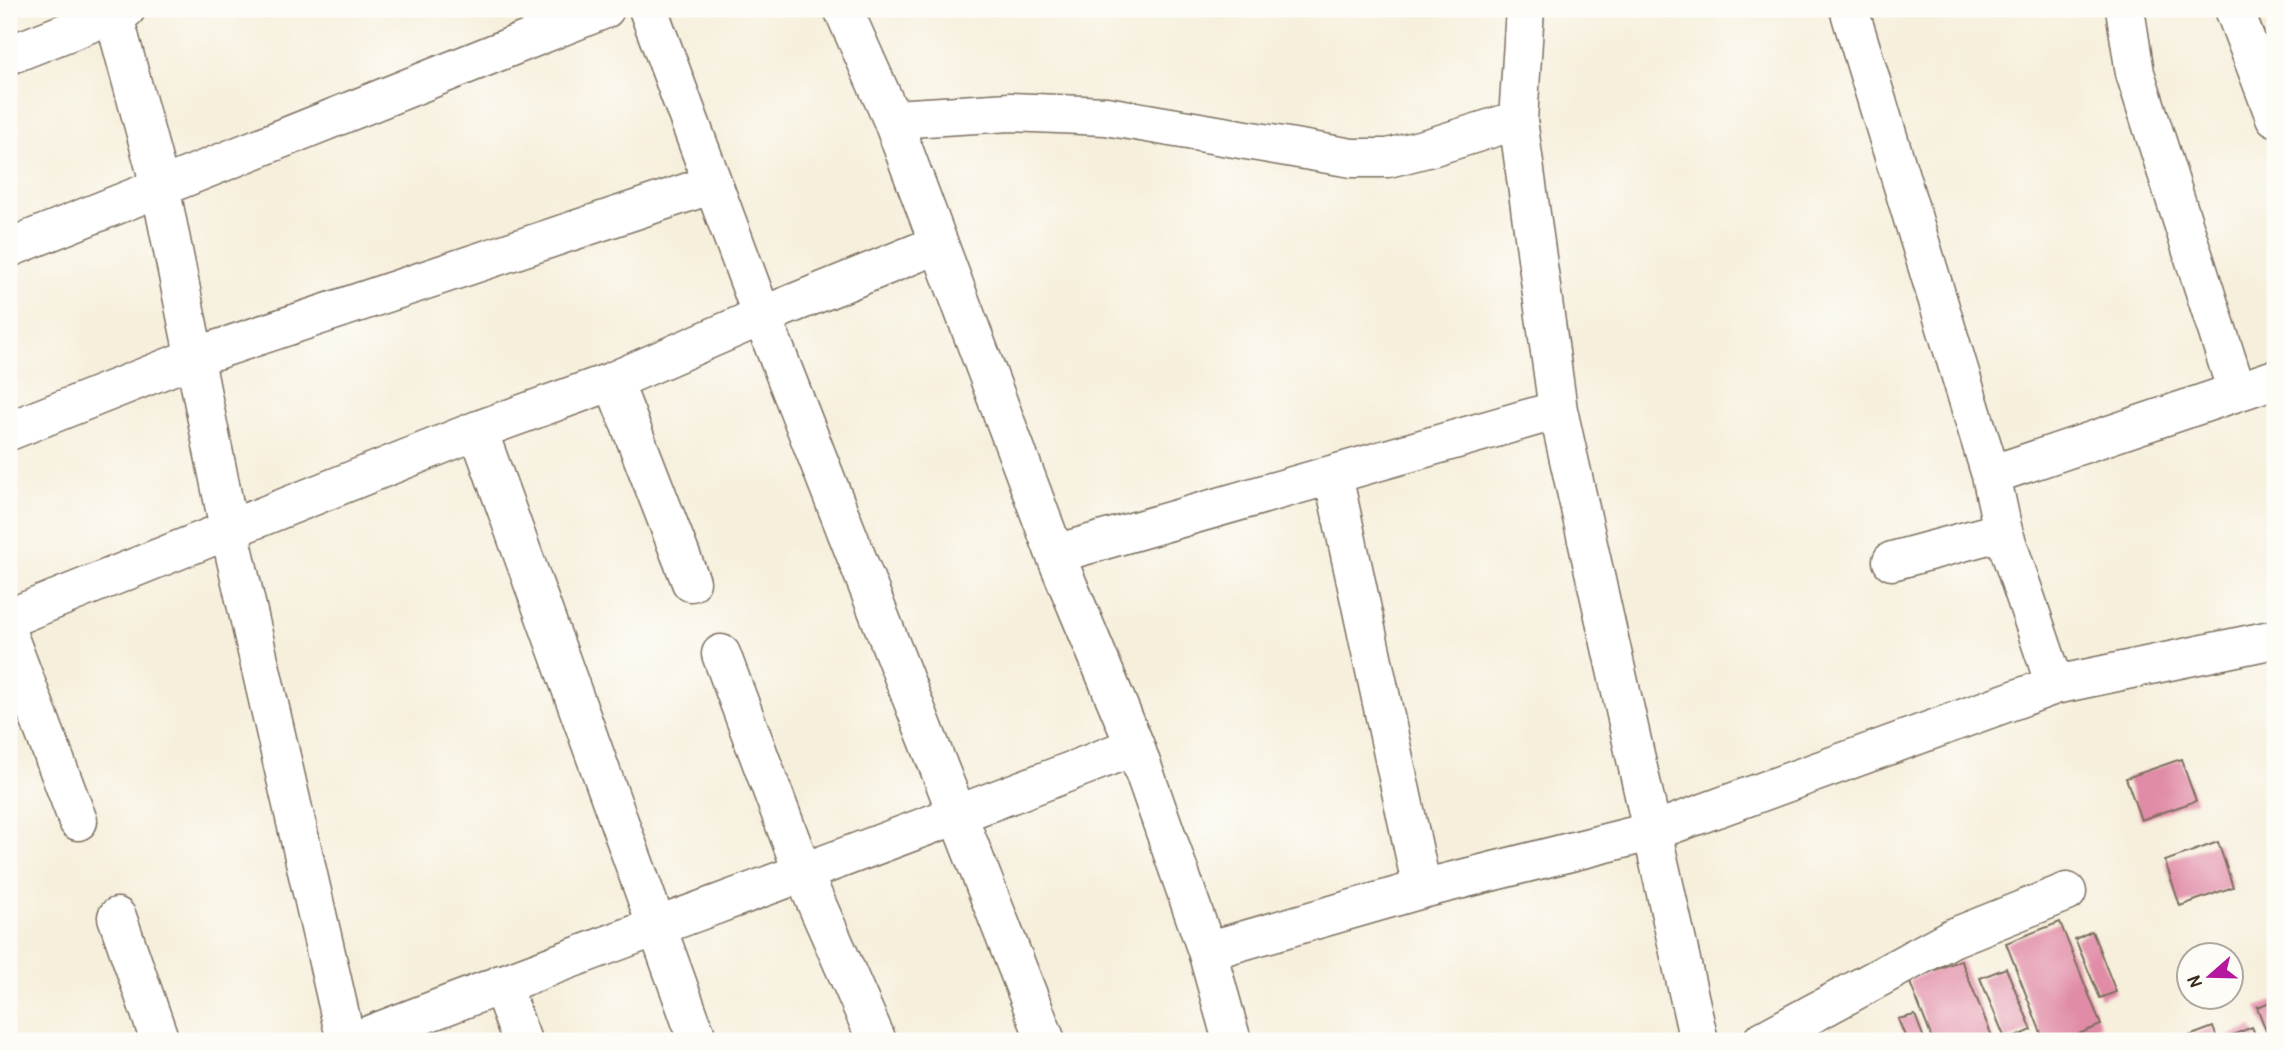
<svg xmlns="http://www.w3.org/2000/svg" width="2284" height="1050" font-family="'Patrick Hand',sans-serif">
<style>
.building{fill:#e18ca7}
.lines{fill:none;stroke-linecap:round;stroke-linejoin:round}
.minor-casing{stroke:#7c6f60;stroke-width:41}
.minor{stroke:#fff;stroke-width:38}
</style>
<rect width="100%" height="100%" fill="#fdfcf7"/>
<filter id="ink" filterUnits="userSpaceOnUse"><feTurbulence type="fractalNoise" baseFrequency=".0143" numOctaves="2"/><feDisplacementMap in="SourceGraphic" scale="14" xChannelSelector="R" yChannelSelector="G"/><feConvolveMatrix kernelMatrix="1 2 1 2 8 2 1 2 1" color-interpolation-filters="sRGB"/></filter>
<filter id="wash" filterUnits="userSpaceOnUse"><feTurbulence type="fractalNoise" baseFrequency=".00686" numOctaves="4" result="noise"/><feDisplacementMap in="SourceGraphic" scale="28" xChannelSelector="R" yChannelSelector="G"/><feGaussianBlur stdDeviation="1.57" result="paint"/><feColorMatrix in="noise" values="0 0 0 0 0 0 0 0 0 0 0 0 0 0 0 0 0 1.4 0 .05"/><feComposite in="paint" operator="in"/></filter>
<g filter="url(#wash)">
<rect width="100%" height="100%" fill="#f6efdc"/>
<g id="blocks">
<path class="building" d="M2181,759L2196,801L2141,820L2126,778Z
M2218,842L2233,887L2180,906L2165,861Z
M2060,922L2101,1025L2061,1041H2044L2006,943Z
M2092,931L2116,992L2100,998L2075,939Z
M1961,960L1994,1041H1933L1909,980Z
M2006,968L2032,1030L2006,1041L1980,978Z
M2275,1000V1041H2270L2257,1007Z
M1915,1015L1925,1041H1907L1898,1019Z
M2213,1027L2218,1041H2176Z
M2252,1027L2258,1041H2227L2225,1038Z"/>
</g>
</g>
<g filter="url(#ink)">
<use href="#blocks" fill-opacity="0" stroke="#7c6f60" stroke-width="2"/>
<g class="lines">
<defs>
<path id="minor" d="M112,9L160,186L229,529L346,1041
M648,9L762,316L1046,1041
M843,9L892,119L1010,112L1106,116L1352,158H1388L1431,147L1518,120
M1525,9L1518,120L1558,410L1699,1041
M1849,9L1991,475L2003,531L2055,685
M2125,9L2135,73L2237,392
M2234,9L2275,117
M9,55L126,9
M892,119L1055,554L1135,746L1207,951L1232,1041
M9,248L605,9
M613,381L691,582
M478,430L698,1041
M9,431L195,357L713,184
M1333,475L1422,889
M1991,475L2275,379
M1055,554L1558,410
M1892,561L2003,531
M9,618L478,430L613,381L762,316L939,244
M9,638L78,821
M721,654L803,873L877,1041
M117,917L160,1041
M1207,951L1422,889L1654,831L2055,685L2275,639
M501,984L522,1041
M354,1041C613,940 876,849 1135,746
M1762,1041L1952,938L2067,892"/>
</defs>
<use href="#minor" class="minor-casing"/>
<use href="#minor" class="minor"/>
</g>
</g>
<rect width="2284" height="1050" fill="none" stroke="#fdfcf7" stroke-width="35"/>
<g transform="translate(2210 976) rotate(250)"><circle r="33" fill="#fdfcf7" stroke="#afa8a0" stroke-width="2"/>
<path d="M0-5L12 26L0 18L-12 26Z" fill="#b5179e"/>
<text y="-10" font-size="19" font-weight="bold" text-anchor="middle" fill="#3b2a1e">N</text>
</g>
</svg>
